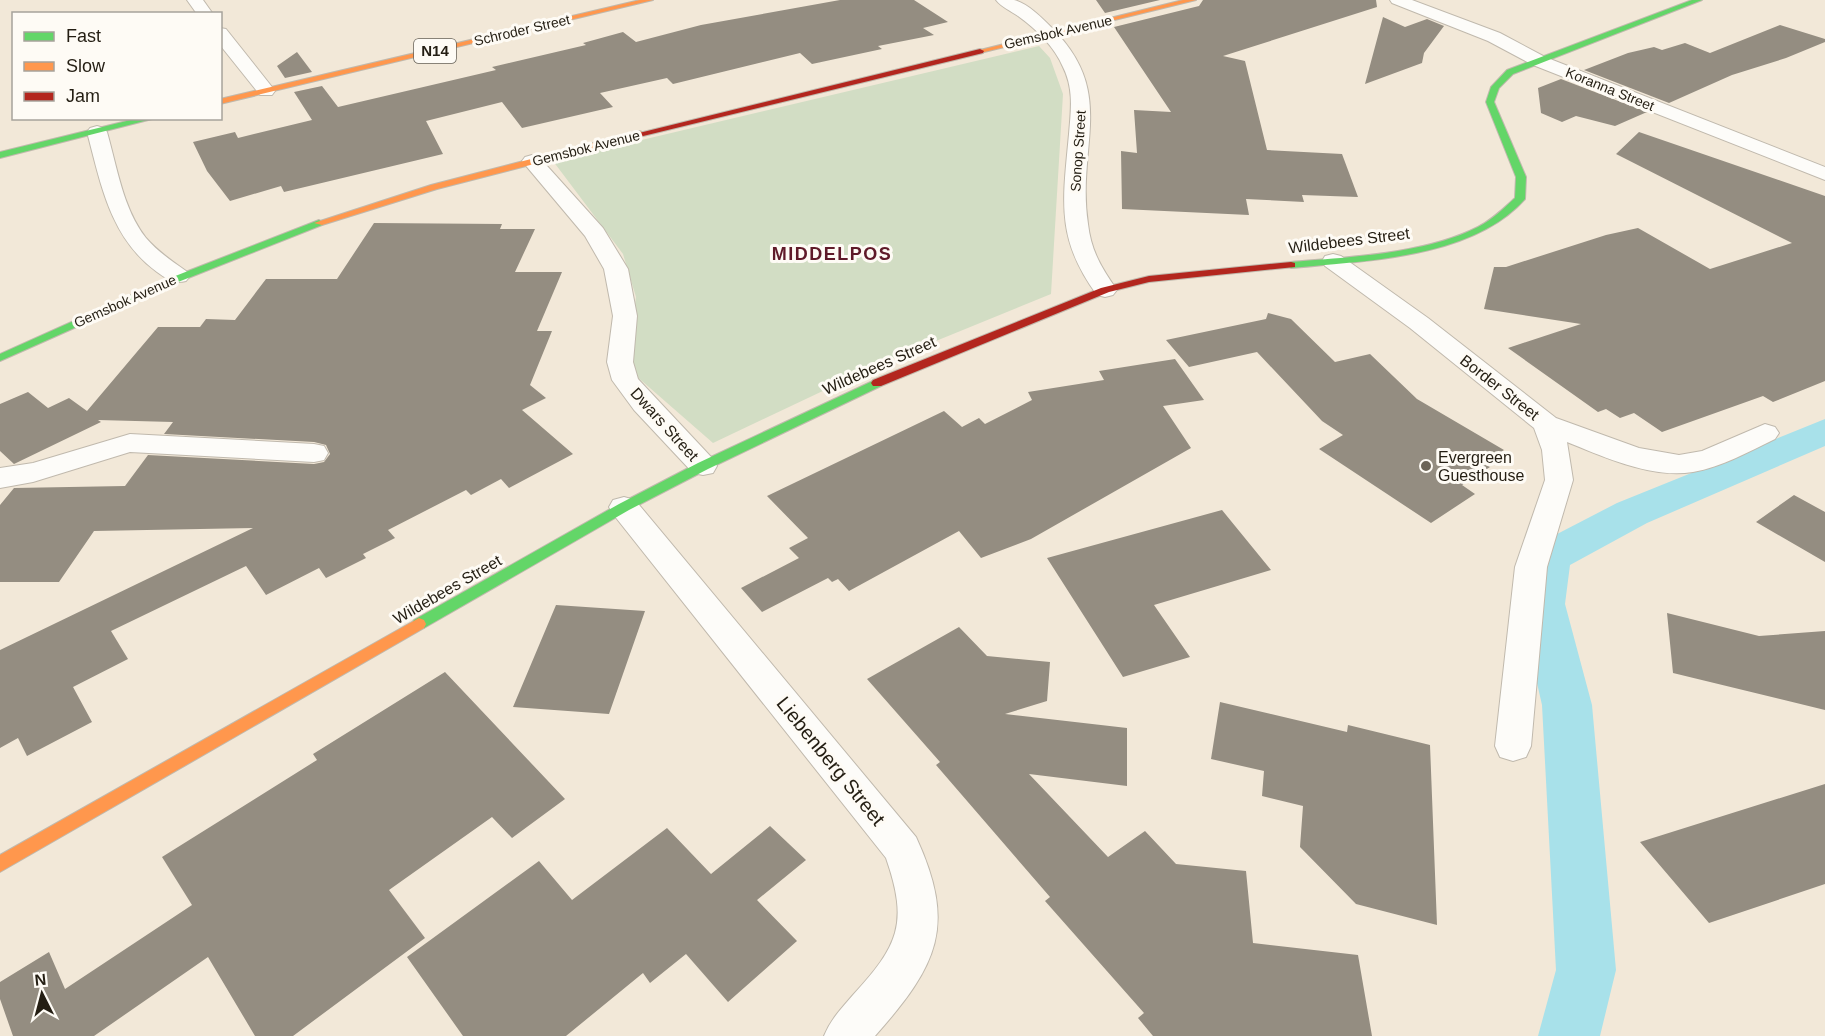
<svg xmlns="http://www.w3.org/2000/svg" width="1825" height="1036" font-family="Helvetica,sans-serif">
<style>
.green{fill:#d2ddc4}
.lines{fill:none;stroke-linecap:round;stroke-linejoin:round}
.canal{fill:#a8e1ea;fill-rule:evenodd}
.building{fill:#948d81}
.street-casing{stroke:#c0b9ad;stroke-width:2}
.fast-casing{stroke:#c0b9ad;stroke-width:2}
.slow-casing{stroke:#c0b9ad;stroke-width:2}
.jam-casing{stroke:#c0b9ad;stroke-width:2}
.street{fill:#fdfcf9;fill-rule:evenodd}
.fast{fill:#63d668;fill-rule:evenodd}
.slow{fill:#ff974d;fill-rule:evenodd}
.jam{fill:#b3261e;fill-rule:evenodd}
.poi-dot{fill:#6c6558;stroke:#fefbf5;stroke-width:2}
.labels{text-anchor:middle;stroke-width:6;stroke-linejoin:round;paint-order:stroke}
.far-street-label{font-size:14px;fill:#241e13;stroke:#fefbf5}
.shield{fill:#fefbf5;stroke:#656057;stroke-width:1.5}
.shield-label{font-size:15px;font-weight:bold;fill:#241e13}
.street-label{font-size:16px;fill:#241e13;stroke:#fefbf5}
.poi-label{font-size:16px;fill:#241e13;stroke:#fefbf5;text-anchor:start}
.far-district-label{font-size:18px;font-weight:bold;letter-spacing:1.5px;fill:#5f1a29;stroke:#fefbf5}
.near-street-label{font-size:20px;fill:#241e13;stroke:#fefbf5}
</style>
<rect width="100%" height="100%" fill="#f2e8d8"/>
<path class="green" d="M1039,46L1050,58L1063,94L1051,294L882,363L713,443L627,368L636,297L623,254L553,161Z"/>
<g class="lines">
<path class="canal" d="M1825,419V446L1647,523L1570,565L1565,604L1592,705L1616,970L1600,1036H1538L1556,970L1542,705L1519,604L1527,557L1534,546L1617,503Z"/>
</g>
<path class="building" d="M840,0H914L948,22L923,28L934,35L878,46L882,49L812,64L800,53L673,84L667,78L600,93L613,107L522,128L502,102L426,121L443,154L284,192L281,186L230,201L207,171L193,142L235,132L238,138L312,120L294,92L322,86L338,107L496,70L492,67L586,45L583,43L623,32L636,42L701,25Z
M1096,0H1160L1105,13Z
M1203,0H1376L1377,7L1223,56L1245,61L1267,150L1342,154L1358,197L1302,195L1304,202L1246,199L1249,215L1122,209L1121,151L1137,153L1134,110L1171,112L1114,27L1199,6Z
M1383,17L1405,27L1427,19L1444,26L1424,53L1422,63L1365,84Z
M1780,25L1825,39V42L1786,58L1732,75L1669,103L1584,70L1628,53L1654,47L1662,50L1685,43L1710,53Z
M297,52L312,72L285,78L277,66Z
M1561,79L1647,112L1615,126L1576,116L1562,122L1541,113L1538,88Z
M1639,132L1825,196V381L1773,402L1763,396L1662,432L1634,413L1620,418L1606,409L1598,412L1508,348L1581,324L1484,309L1494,267H1506L1606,235L1638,228L1710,269L1792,243L1616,154Z
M374,223L502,224L500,229H535L515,272H562L537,331H552L530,385L546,398L522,410L573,454L509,488L501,479L471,495L466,490L388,530L395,538L363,554L366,558L326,578L319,568L266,595L246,566L111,631L128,659L73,687L92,722L27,756L18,738L0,748V650L253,528L94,531L59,582H0V505L14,488L125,486L148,455L314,464L324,462L330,454L326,445L314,442L164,434L173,422L98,420L101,422L14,464L0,451V404L28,392L48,408L69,398L87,411L158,327H200L206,319L235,320L266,279H337Z
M1268,313L1291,319L1335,362L1370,354L1417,399L1504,450L1483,464L1490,467L1462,485L1475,494L1431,523L1319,449L1343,435L1322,421L1257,352L1189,367L1166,340L1266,319Z
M1175,359L1204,400L1163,406L1191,448L1031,539L981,558L959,531L849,591L838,579L832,582L828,578L762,612L741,588L799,558L789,548L808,538L767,496L944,411L962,427L979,418L985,424L1032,400L1028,392L1104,380L1099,371Z
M1794,495L1825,512V562L1756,522Z
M1222,510L1271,570L1154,605L1190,657L1123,677L1047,558Z
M556,605L645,611L609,714L513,707Z
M1667,613L1759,636L1825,631V710L1673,673Z
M959,627L987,656L1050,662L1047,701L1005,714L1127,728V786L1029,774L1108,857L1145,831L1176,864L1246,871L1253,943L1358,955L1372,1036H1153L1138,1018L1144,1013L1045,901L1050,897L936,765L940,762L867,679Z
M445,672L565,799L512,838L492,817L389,890L425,938L293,1036H255L208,957L94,1036H13L0,999V982L49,952L65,989L192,905L162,857L317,760L313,754Z
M1220,702L1347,732L1348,725L1430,745L1437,925L1356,904L1300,847L1303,806L1262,796L1264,771L1211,759Z
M1825,784V884L1709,923L1640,842Z
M770,826L806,860L757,900L797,941L728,1002L686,954L650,983L643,973L566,1036H463L407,957L539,861L572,900L667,828L711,874Z"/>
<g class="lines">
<defs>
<path id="street" d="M187,0H203L213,14H197Z
M996,0C1002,0 1009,0 1014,0C1027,3 1042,18 1051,27C1118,93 1076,145 1088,224C1091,251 1102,269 1117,290L1113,295L1105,297L1097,295C1055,238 1063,200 1069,134C1071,110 1074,89 1063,67C1054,46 1036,29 1018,16C1011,11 1001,7 996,0Z
M1390,0H1412L1500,33L1545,57L1825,167V180L1533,65L1488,41L1392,3Z
M220,28L226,29L272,87L275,91L272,95H260L220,45Z
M97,126L104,128L107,132C117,167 123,209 146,238C158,252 172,261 186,271L190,276L186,281C173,284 167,279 157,272C110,238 101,184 87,132L90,128Z
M532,155L539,157L603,228L628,269L637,316L633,362L638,379L713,459L717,466L713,473L703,475L693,473L634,410L612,380L607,362L613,316L604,269L585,236L522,161L525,157Z
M1333,254L1341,256L1428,318L1556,418L1639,448L1679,455L1702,451L1765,424L1775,427L1779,433L1775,439C1748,452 1722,467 1693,472C1652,479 1604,457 1567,442L1573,480L1547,567L1531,746L1526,757L1513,761L1500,757L1495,746L1515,567L1545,480L1542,450L1534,428L1410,328L1325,266L1322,261L1325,256Z
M130,434L314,444L324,446L328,453L324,460L314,462L130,452L33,482L0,488V468L33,463Z
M624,497L635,500L916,837C957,926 938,965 875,1036H824C831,1019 841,1009 853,995C898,946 909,924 886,858L613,514L609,507L613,500Z"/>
<path id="fast" d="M1692,0H1702L1513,74L1499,88L1494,102L1526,177L1525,199C1473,258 1365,261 1291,268L1286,265L1291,262C1350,257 1425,254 1478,227C1493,219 1503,209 1515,198L1516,177L1486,102L1491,87L1507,70Z
M139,118H156L0,158V152Z
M319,220L324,223L322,225L173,284L0,361V354L165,280Z
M877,379L883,383L881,386L708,469L629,510L424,628H414L412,624L414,620L619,504L698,463Z"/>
<path id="slow" d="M640,0H653L220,104V99Z
M1183,0H1196L980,53L976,51Z
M639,131L642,132V136L437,189L322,225L314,223L431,185Z
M419,618L424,620L426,624L424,628L0,872V855Z"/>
<path id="jam" d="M980,49L984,51L983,53L639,137L635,134Z
M1291,262L1295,263V267L1149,282L1109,292L881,386H873L871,383L873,380L1101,288L1149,276Z"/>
</defs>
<use href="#street" class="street-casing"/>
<use href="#fast" class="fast-casing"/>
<use href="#slow" class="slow-casing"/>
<use href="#jam" class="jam-casing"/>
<use href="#street" class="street"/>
<use href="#fast" class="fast"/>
<use href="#slow" class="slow"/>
<use href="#jam" class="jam"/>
</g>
<circle class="poi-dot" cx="1426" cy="466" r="6"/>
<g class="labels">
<g class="far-street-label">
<text transform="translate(522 30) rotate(-13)" y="5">Schroder Street</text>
<text transform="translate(1058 32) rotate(-13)" y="5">Gemsbok Avenue</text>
<text transform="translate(1610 89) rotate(22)" y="5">Koranna Street</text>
<text transform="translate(586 148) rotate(-14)" y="5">Gemsbok Avenue</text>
<text transform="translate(1078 151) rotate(-86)" y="5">Sonop Street</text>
<text transform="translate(125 301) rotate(-24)" y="5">Gemsbok Avenue</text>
</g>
<rect class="shield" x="414" y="39" width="42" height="24" rx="4.5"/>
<g class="shield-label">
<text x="435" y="56">N14</text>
</g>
<g class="street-label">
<text transform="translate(1349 240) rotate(-7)" y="6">Wildebees Street</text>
<text transform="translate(879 365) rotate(-24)" y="6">Wildebees Street</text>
<text transform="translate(1500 387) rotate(38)" y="6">Border Street</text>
<text transform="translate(665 424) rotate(48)" y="6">Dwars Street</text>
<text transform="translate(447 589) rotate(-30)" y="6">Wildebees Street</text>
</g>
<g class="poi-label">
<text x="1438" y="463">Evergreen<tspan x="1438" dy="18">Guesthouse</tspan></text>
</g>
<g class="far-district-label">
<text x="832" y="260">MIDDELPOS</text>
</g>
<g class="near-street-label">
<text transform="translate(831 761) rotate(51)" y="7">Liebenberg Street</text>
</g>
</g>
<rect x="12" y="12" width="210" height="108" fill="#fefbf5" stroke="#a7a39b" stroke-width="1.5"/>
<rect x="24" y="32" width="30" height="9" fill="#63d668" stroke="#a7a39b" stroke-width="1.5"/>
<text x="66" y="42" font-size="18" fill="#241e13">Fast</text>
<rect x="24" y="62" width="30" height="9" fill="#ff974d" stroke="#a7a39b" stroke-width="1.5"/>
<text x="66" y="72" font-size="18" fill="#241e13">Slow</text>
<rect x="24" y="92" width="30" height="9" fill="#b3261e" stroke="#a7a39b" stroke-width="1.5"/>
<text x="66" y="102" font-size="18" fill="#241e13">Jam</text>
<g transform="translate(42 994) rotate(354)" stroke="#fefbf5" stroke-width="4.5" paint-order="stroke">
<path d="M0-4.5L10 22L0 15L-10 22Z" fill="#241e13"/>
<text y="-9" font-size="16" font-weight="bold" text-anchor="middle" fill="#241e13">N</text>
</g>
</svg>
